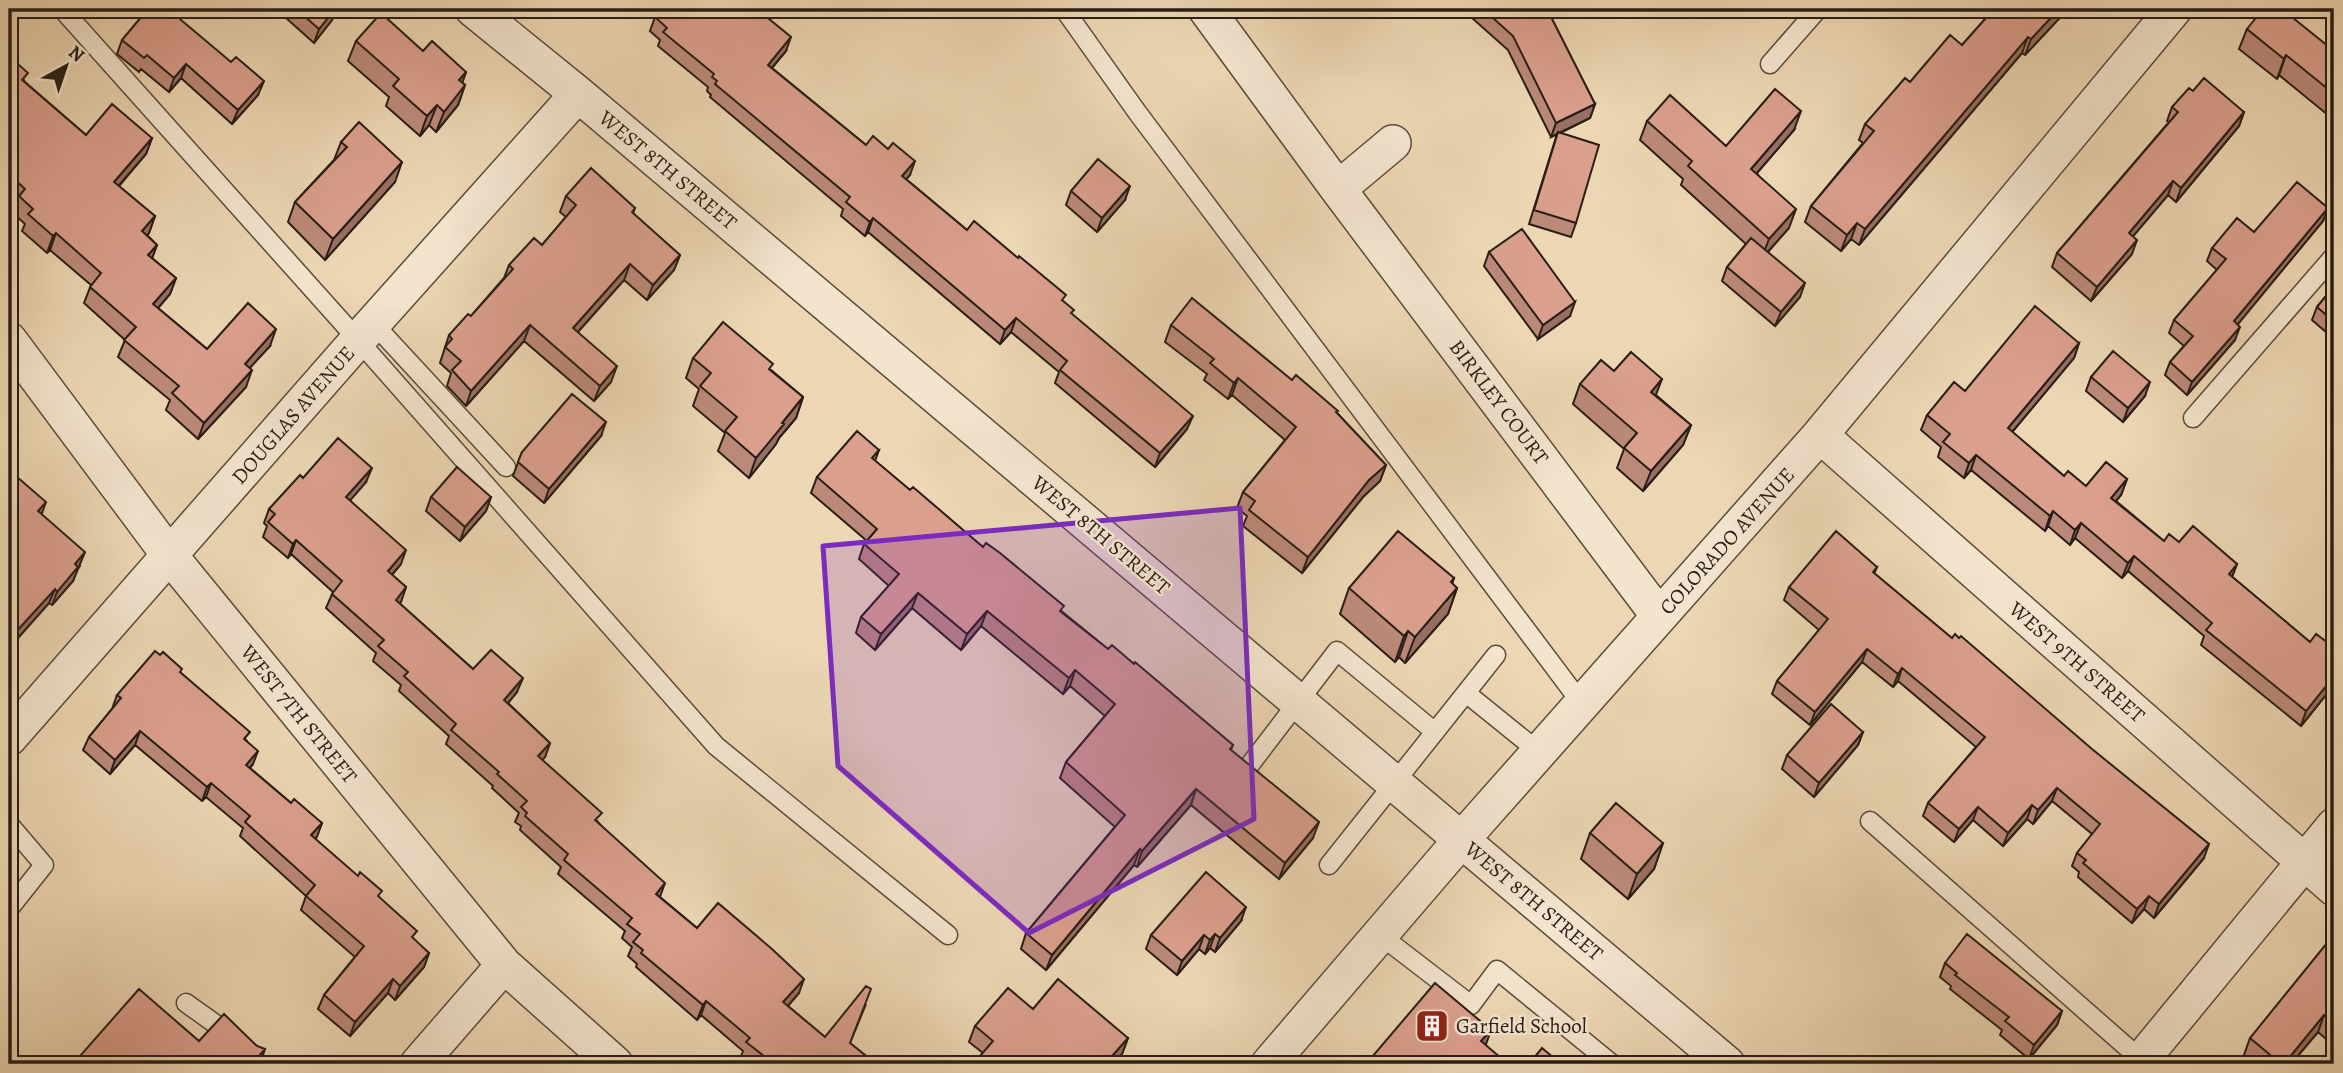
<svg xmlns="http://www.w3.org/2000/svg" width="2343" height="1073" font-family="Alegreya,serif">
<style>
.lines{fill:none;stroke-linecap:round;stroke-linejoin:round}
.service-casing{stroke:#5a4c3c;stroke-width:21}
.minor-casing{stroke:#5a4c3c;stroke-width:38}
.service{stroke:#f3e4ce;stroke-width:18}
.minor{stroke:#f3e4ce;stroke-width:35}
.wall{fill:#bb8979;stroke:#291e15;stroke-width:2}
.shaded-wall{fill:#996f63;stroke:#291e15;stroke-width:2}
.building{fill:#da9f8d;stroke:#291e15;stroke-width:2}
.marked{fill:#7b2cbf;fill-opacity:0.2;stroke:#7b2cbf;stroke-width:5;stroke-linejoin:round}
.labels{text-anchor:middle;stroke-width:5;stroke-linejoin:round;paint-order:stroke}
.street-label{font-size:21px;fill:#291e15;stroke:#f3e4ce}
.poi-label{font-size:21px;fill:#291e15;stroke:#f3e4ce;text-anchor:start}
</style>
<rect width="100%" height="100%" fill="#ecd6b3"/>
<filter id="stains"><feTurbulence type="fractalNoise" baseFrequency=".00286" numOctaves="4"/><feColorMatrix values="0 0 0 0 .2 0 0 0 0 .09 0 0 0 0 .02 0 0 0 .5 -.17"/></filter>
<radialGradient id="worn" r=".72"><stop offset=".6" stop-color="#630" stop-opacity="0"/><stop offset="1" stop-color="#630" stop-opacity=".3"/></radialGradient>
<g class="lines">
<defs>
<path id="service" d="M62,9L358,340L716,746L948,935
M1064,9L1137,112L1582,704
M1770,64L1818,9
M373,323L506,467
M2193,418L2334,256
M1466,693L1539,752
M1249,766L1337,651L1435,732
M1870,821L2146,1064
M9,824L44,865L9,909
M1329,865L1496,655
M1380,935L1471,1005L1497,970L1612,1064
M186,1003L221,1028L256,1064"/>
<path id="minor" d="M473,9L578,94L1727,1064
M1206,9L1338,189L1659,616
M1338,189L1393,143
M9,340L170,556L504,965L615,1064
M1820,435L2334,888
M9,738L358,340L578,94
M418,1064L504,965
M1269,1064L1462,839L1820,435L2174,9
M2138,1064L2334,826"/>
</defs>
<use href="#service" class="service-casing"/>
<use href="#minor" class="minor-casing"/>
<use href="#service" class="service"/>
<use href="#minor" class="minor"/>
</g>
<path class="wall" d="M148,9L258,95L232,124L181,78L169,92L141,69L139,72L117,54L122,40Z
M276,9H336L332,20L314,43Z
M1462,9H1547L1595,104L1590,118L1560,133L1576,223L1571,237L1529,224L1557,134L1551,137L1508,50Z
M1976,9H2068L2025,55L2022,53L1859,245L1851,239L1841,251L1805,222L1811,206L1863,143L1859,140L1865,124L1910,82L1962,45L1985,19L1975,10Z
M655,17L786,51L772,68L866,145L910,175L906,179L967,230L1064,302L1072,315L1187,429L1155,467L1055,383L1059,372L1011,332L1000,344L868,232L865,236L841,216L843,209L710,97L711,95L707,91L708,87L658,46L660,40L650,31Z
M2247,29L2334,51V120L2279,75L2277,79L2239,49Z
M356,41L423,51L466,72L462,83L465,85L458,105L436,132L429,125L420,136L386,106L389,97L348,61Z
M9,56L25,82L86,135L152,138L146,154L119,186L155,216L149,233L147,235L157,245L152,258L176,278L170,294L158,308L207,349L270,346L249,368L246,387L198,439L166,410L170,400L118,357L125,340L84,303L91,285L50,250L47,253L22,231L25,224L13,213L16,204L9,197Z
M2193,91L2244,112L2239,126L2176,202L2168,195L2133,236L2132,254L2091,301L2052,267L2057,253L2169,122L2167,121L2172,107Z
M1647,121L1726,146L1794,130L1757,173L1789,228L1768,252L1800,297L1775,326L1722,281L1727,267L1746,244L1681,185L1683,179L1640,140Z
M341,142L395,182L325,260L288,222L295,202L334,160Z
M1071,191L1125,200L1097,232L1066,205Z
M566,196L635,208L633,214L680,255L674,270L647,300L624,280L578,332L611,382L594,401L524,341L466,406L447,386L451,373L440,363L449,335L471,316L504,278L509,265L542,245L566,217L560,212Z
M2328,208L2323,221L2237,324L2235,340L2187,395L2165,375L2170,362L2184,346L2169,333L2174,320L2217,270L2207,261L2212,248L2254,232Z
M1489,252L1570,316L1538,339L1484,266Z
M2334,286V339L2312,320L2317,307Z
M1171,325L1292,380L1337,413L1386,465L1380,481L1363,497L1302,573L1243,526L1247,516L1237,508L1243,492L1285,440L1232,395L1228,399L1204,380L1207,374L1165,342Z
M2079,343L2074,358L2012,432L2064,476L2086,486L2127,479L2121,495L2116,501L2164,541L2179,542L2237,564L2232,577L2310,642H2327L2334,633V685L2301,726L2201,645L2204,636L2128,571L2122,578L2075,538L2070,545L2048,526L2045,531L1971,470L1964,478L1938,457L1941,447L1921,430L1927,415Z
M693,358L771,370L803,397L796,418L779,438L776,444L749,478L718,451L725,433L693,406L699,389L686,378Z
M1614,371L1656,395L1691,425L1683,445L1643,491L1617,468L1624,449L1573,404L1580,384Z
M2091,377L2145,396L2123,422L2086,391Z
M601,436L544,503L513,476L522,452Z
M879,450L875,461L910,490L983,547L1108,649L1134,664L1233,745L1231,750L1313,838L1279,879L1191,805L1137,867L1134,865L1046,970L1021,949L1026,933L1115,827L1060,778L1066,762L1105,716L1070,686L1063,694L981,626L961,650L912,608L875,650L856,633L861,617L889,586L859,559L864,544L867,541L811,493L817,477Z
M9,470L80,566L77,570L73,581L52,605L49,603L9,648Z
M303,478L366,482L350,500L401,564L392,575L406,587L400,604L473,669L517,692L508,703L550,743L545,757L542,760L598,822L660,897L697,928L799,993L788,1006L825,1037L866,1004L850,1043L876,1064H751L741,1056L743,1051L701,1015L697,1020L636,967L637,964L628,956L632,947L622,938L625,931L558,874L561,867L520,830L521,826L515,822L519,813L492,788L493,786L446,744L449,736L399,691L401,685L373,661L376,653L326,608L333,592L291,554L288,558L263,537L267,526L264,523L269,509Z
M431,497H491L486,511L460,541L426,511Z
M1877,567L1874,574L2204,858L2154,918L2144,909L2132,923L2078,877L2079,872L2072,866L2077,853L2092,834L2052,801L2033,824L2027,819L2003,846L1973,820L1954,842L1923,816L1928,803L1976,747L1898,681L1893,687L1862,662L1810,725L1772,694L1777,681L1819,630L1784,600L1789,587Z
M1454,578L1452,584L1457,588L1448,614L1405,663L1399,657L1395,662L1340,614L1349,588Z
M181,673L247,741L253,764L250,768L291,803L322,823L315,839L380,898L414,940L429,953L424,967L395,1000L388,993L350,1036L318,1009L324,995L355,957L301,910L306,896L240,836L243,828L206,797L202,801L135,745L110,774L83,750L89,737L112,709L117,695Z
M1863,732L1858,745L1814,797L1782,769L1787,755Z
M1590,833L1663,843L1654,869L1628,899L1581,859Z
M1241,921L1215,952L1210,948L1205,954L1199,949L1177,975L1146,949L1151,935Z
M2334,949V1046L2318,1032L2291,1064H2255L2244,1055L2250,1038Z
M1945,963L2062,1011L2057,1025L2029,1059L2000,1035L2002,1030L1950,989L1951,986L1940,977Z
M1033,1009L1128,1038L1122,1054L983,1053L969,1042L975,1026Z"/>
<path class="shaded-wall" d="M335,9H336L332,20L314,43L319,29Z
M2059,9H2068L2025,55L2031,39Z
M791,37L786,51L763,78L768,65Z
M2028,37L2022,53L1859,245L1865,229Z
M2286,55L2279,75L2277,79L2284,59Z
M186,64L181,78L169,92L174,78Z
M466,72L459,92V80Z
M264,81L258,95L232,124L238,110Z
M465,85L458,105L436,132L444,112Z
M1595,104L1590,118L1551,137L1556,123Z
M437,105L429,125L420,136L427,116Z
M1801,111L1794,130L1744,188L1751,169Z
M2244,112L2239,126L2176,202L2181,188Z
M152,138L146,154L108,198L114,182Z
M915,161L910,175L897,190L902,176Z
M402,162L395,182L325,260L333,239Z
M2173,181L2168,195L2124,247L2129,233Z
M1130,186L1125,200L1097,232L1102,218Z
M2328,208L2323,221L2229,335L2234,321Z
M1796,209L1789,228L1762,258L1769,239Z
M155,216L149,233L136,248L142,231Z
M873,218L868,232L865,236L870,222Z
M1857,223L1851,239L1841,251L1847,235Z
M56,233L50,250L47,253L53,236Z
M2137,240L2132,254L2091,301L2097,287Z
M157,245L151,261L148,255Z
M680,255L674,270L647,300L653,285Z
M630,264L624,280L567,344L573,328Z
M176,278L170,294L147,321L153,304Z
M1805,283L1800,297L1775,326L1781,312Z
M1575,302L1570,316L1538,339L1543,325Z
M1016,318L1011,332L1000,344L1005,330Z
M530,325L524,341L466,406L471,391Z
M2240,327L2235,340L2187,395L2192,382Z
M276,329L270,346L239,380L245,364Z
M2079,343L2074,358L2003,443L2008,428Z
M617,366L611,382L594,401L600,386Z
M252,370L246,387L198,439L204,423Z
M1238,378L1232,395L1228,399L1234,383Z
M1662,379L1654,400L1651,392Z
M2150,382L2145,396L2123,422L2128,408Z
M803,397L796,418L779,438L776,444L749,478L756,458L782,423Z
M1193,416L1187,429L1155,467L1160,453Z
M606,422L601,436L544,503L549,489Z
M1691,425L1683,445L1643,491L1651,471Z
M1976,455L1971,470L1964,478L1969,463Z
M1386,465L1380,481L1363,497L1302,573L1308,557L1369,480Z
M372,468L366,482L341,511L346,497Z
M2127,479L2121,495L2106,513L2111,498Z
M491,497L486,511L460,541L465,527Z
M46,502L41,516L38,511Z
M2053,511L2048,526L2045,531L2050,516Z
M2081,523L2075,538L2070,545L2075,530Z
M296,540L291,554L288,558L293,544Z
M406,550L401,564L382,586L388,571Z
M85,552L73,581L52,605L57,592L75,564Z
M2134,556L2128,571L2122,578L2128,563Z
M2237,564L2231,579L2229,574Z
M1454,578L1446,601L1457,588L1448,614L1405,663L1415,637Z
M406,587L401,602L390,614L396,600Z
M55,589L49,603L9,648L14,634Z
M918,593L912,608L875,650L881,634Z
M987,611L981,626L961,650L967,634Z
M1408,631L1399,657L1395,662L1404,636Z
M1867,649L1862,662L1810,725L1815,712Z
M1902,668L1898,681L1893,687L1898,674Z
M1075,670L1070,686L1063,694L1069,678Z
M2334,676V685L2301,726L2306,711Z
M523,678L517,692L499,714L504,700Z
M140,731L135,745L110,774L115,760Z
M1863,732L1858,745L1814,797L1819,783Z
M550,743L545,757L533,771L538,756Z
M258,751L253,764L241,778L246,765Z
M211,783L206,797L202,801L207,787Z
M2057,788L2052,801L2033,824L2038,810Z
M1196,789L1191,805L1137,867L1142,851Z
M2032,805L2027,819L2003,846L2008,833Z
M1978,807L1973,820L1954,842L1959,829Z
M1319,822L1313,838L1279,879L1285,863Z
M322,823L317,837L306,849L311,835Z
M1663,843L1654,869L1628,899L1637,874Z
M2209,844L2204,858L2154,918L2159,904Z
M1140,849L1134,865L1046,970L1052,955Z
M665,883L660,897L656,894Z
M2149,896L2144,909L2132,923L2137,909Z
M1246,907L1241,921L1215,952L1220,938Z
M1215,934L1210,948L1205,954L1210,940Z
M1204,935L1199,949L1177,975L1182,961Z
M429,953L424,967L395,1000L400,986Z
M393,979L388,993L350,1036L355,1022Z
M804,979L799,993L778,1017L783,1002Z
M706,1001L701,1015L697,1020L703,1005Z
M2062,1011L2057,1025L2029,1059L2034,1045Z
M2324,1015L2318,1032L2291,1064H2284Z
M1491,1030L1484,1050L1481,1041Z
M1128,1038L1122,1054L1113,1064H1105Z
M265,1049L260,1064H252Z"/>
<path class="building" d="M148,9H168L231,62L236,57L264,81L238,110L186,64L174,78L147,55L144,58L122,40Z
M296,9H335L319,29Z
M662,9H757L791,37L768,65L866,145L873,136L888,149L893,143L915,161L902,176L967,230L974,221L1018,258L1019,256L1066,295L1062,300L1074,310L1071,313L1193,416L1160,453L1060,370L1067,361L1016,318L1005,330L873,218L870,222L846,202L850,197L715,84L717,81L712,77L714,74L663,32L667,28L655,17Z
M1483,9H1547L1595,104L1556,123L1513,36Z
M1994,9H2059L2031,39L2028,37L1865,229L1857,223L1847,235L1811,206L1874,131L1865,124L1905,78L1910,82L1950,35L1962,45Z
M2263,9H2282L2334,51V94L2286,55L2284,59L2247,29Z
M381,13L423,51L432,41L466,72L459,80L465,85L444,112L437,105L427,116L393,86L399,79L356,41Z
M9,56L28,73L22,80L86,135L112,104L152,138L114,182L155,216L142,231L157,245L148,255L176,278L153,304L207,349L248,303L276,329L245,364L252,370L204,423L172,393L179,386L124,340L136,327L90,287L101,273L56,233L53,236L28,214L33,209L19,196L25,189L12,177L17,171L9,164Z
M2204,78L2244,112L2181,188L2173,181L2129,233L2137,240L2097,287L2057,253L2178,112L2172,107L2189,88L2193,91Z
M1775,89L1801,111L1751,169L1796,209L1769,239L1688,166L1692,161L1647,121L1670,95L1726,146Z
M359,122L402,162L333,239L295,202L347,147L341,142Z
M1558,132L1599,145L1576,223L1534,210Z
M1098,159L1130,186L1102,218L1071,191Z
M591,168L635,208L632,212L680,255L653,285L630,264L573,328L617,366L600,386L530,325L471,391L452,370L461,361L445,347L452,339L449,335L468,314L471,316L513,269L509,265L534,238L542,245L576,205L566,196Z
M2297,182L2328,208L2234,321L2240,327L2192,382L2170,362L2193,336L2174,320L2226,259L2212,248L2237,218L2254,232Z
M1522,229L1575,302L1543,325L1489,252Z
M1751,238L1805,283L1781,312L1727,267Z
M2334,286V322L2317,307Z
M1192,298L1292,380L1296,375L1338,411L1336,412L1386,465L1369,480L1308,557L1249,510L1255,501L1243,492L1296,427L1238,378L1234,383L1210,363L1214,359L1171,325Z
M2035,306L2079,343L2008,428L2064,476L2068,471L2086,486L2106,462L2127,479L2111,498L2164,541L2169,534L2179,542L2193,526L2237,564L2229,574L2310,642L2316,634L2327,642L2334,633V676L2306,711L2206,630L2212,623L2134,556L2128,563L2081,523L2075,530L2053,511L2050,516L1976,455L1969,463L1943,442L1950,434L1927,415L1954,382L1965,391Z
M723,322L773,364L769,369L803,397L782,423L784,424L756,458L725,431L737,417L700,386L711,373L693,358Z
M2113,351L2150,382L2128,408L2091,377Z
M1631,352L1662,379L1651,392L1691,425L1651,471L1624,448L1637,433L1580,384L1601,360L1614,371Z
M572,394L606,422L549,489L518,462L522,452Z
M857,431L879,450L872,458L910,490L913,487L983,547L986,543L1000,553L1064,606L1060,611L1108,649L1112,645L1134,664L1135,662L1233,745L1230,749L1319,822L1285,863L1196,789L1142,851L1140,849L1052,955L1026,933L1125,815L1066,762L1115,704L1075,670L1069,678L987,611L967,634L918,593L881,634L861,617L899,574L864,544L877,529L817,477Z
M338,438L372,468L346,497L406,550L388,571L406,587L396,600L473,669L491,650L523,678L504,700L550,743L538,756L602,813L595,820L665,883L656,894L697,928L718,903L772,949L804,979L783,1002L825,1037L866,986L871,989L850,1043L876,1064H774L746,1042L750,1038L706,1001L703,1005L641,953L643,950L633,942L640,934L627,924L632,918L564,860L568,854L525,816L527,813L521,807L527,801L497,774L499,772L451,730L456,724L404,676L408,672L378,646L384,640L332,594L342,581L296,540L293,544L268,522L275,514L269,509L300,475L303,478Z
M457,467L491,497L465,527L431,497Z
M9,470L46,502L38,511L85,552L75,564L78,567L57,592L55,589L14,634L9,629V584L12,580L9,577Z
M1398,531L1454,578L1451,582L1457,588L1415,637L1408,631L1404,636L1349,588Z
M1836,531L1877,567L1873,572L1952,638L1955,634L1959,638L1961,636L2092,749L2209,844L2159,904L2149,896L2137,909L2083,863L2086,860L2077,853L2100,824L2057,788L2038,810L2032,805L2008,833L1978,807L1959,829L1928,803L1985,737L1902,668L1898,674L1867,649L1815,712L1777,681L1828,619L1789,587Z
M155,651L160,655L163,652L182,669L180,672L250,732L244,739L258,751L246,765L291,803L294,799L322,823L311,835L358,876L360,872L382,891L378,896L417,931L412,937L429,953L400,986L393,979L355,1022L324,995L364,946L306,896L315,885L245,822L250,816L211,783L207,787L140,731L115,760L89,737L121,698L117,695Z
M1831,704L1863,732L1819,783L1787,755Z
M1616,803L1663,843L1637,874L1590,833Z
M1206,872L1246,907L1220,938L1215,934L1210,940L1204,935L1182,961L1151,935Z
M1967,934L2062,1011L2034,1045L2005,1021L2009,1017L1955,975L1957,973L1945,963Z
M2327,943L2334,949V1025L2324,1015L2284,1064H2281L2250,1038Z
M1058,979L1128,1038L1105,1064H973L993,1041L975,1026L1008,988L1033,1009Z
M1435,983L1491,1030L1481,1041L1508,1064H1366Z
M139,989L199,1041L224,1014L257,1046L265,1049L252,1064H73Z
M1542,1048L1561,1064H1529Z
M512,1056L521,1064H505Z"/>
<path class="marked" d="M1240,508L1254,819L1029,933L838,766L823,546Z"/>
<defs>
<symbol id="building-square" viewBox="-11 -11 22 22"><rect x="-9" y="-9" width="18" height="18" rx="4" fill="#8f2418" stroke="#f3e4ce"/><path d="M-4-6H4V6H1V3H-1V6H-4ZM-2.5-4.3h1.7v1.8h-1.7ZM.8-4.3h1.7v1.8H.8ZM-2.5-1h1.7V.8h-1.7ZM.8-1h1.7V.8H.8Z" fill="#fff"/></symbol>
</defs>
<g fill-rule="evenodd">
<use href="#building-square" x="1413" y="1007" width="38" height="38"/>
</g>
<g class="labels">
<g class="street-label">
<text transform="translate(668 170) rotate(40)" y="7">WEST 8TH STREET</text>
<text transform="translate(1499 402) rotate(53)" y="7">BIRKLEY COURT</text>
<text transform="translate(293 415) rotate(-49)" y="7">DOUGLAS AVENUE</text>
<text transform="translate(1101 535) rotate(40)" y="7">WEST 8TH STREET</text>
<text transform="translate(1727 541) rotate(-48)" y="7">COLORADO AVENUE</text>
<text transform="translate(2077 662) rotate(41)" y="7">WEST 9TH STREET</text>
<text transform="translate(299 714) rotate(51)" y="7">WEST 7TH STREET</text>
<text transform="translate(1534 901) rotate(40)" y="7">WEST 8TH STREET</text>
</g>
<g class="poi-label">
<text x="1456" y="1033">Garfield School</text>
</g>
</g>
<rect width="2343" height="1073" fill="none" stroke="#ecd6b3" stroke-width="35"/>
<rect x="10" y="10" width="2322" height="1052" fill="none" stroke="#291e15" stroke-width="3.5"/>
<rect x="18" y="18" width="2308" height="1038" fill="none" stroke="#291e15" stroke-width="2"/>
<g transform="translate(66 66) rotate(40)" stroke="#f3e4ce" stroke-width="5" paint-order="stroke">
<path d="M0-5L12 26L0 18L-12 26Z" fill="#291e15"/>
<text y="-10" font-size="19" font-weight="bold" text-anchor="middle" fill="#291e15">N</text>
</g>
<rect width="100%" height="100%" filter="url(#stains)"/>
<rect width="100%" height="100%" fill="url(#worn)"/>
</svg>
